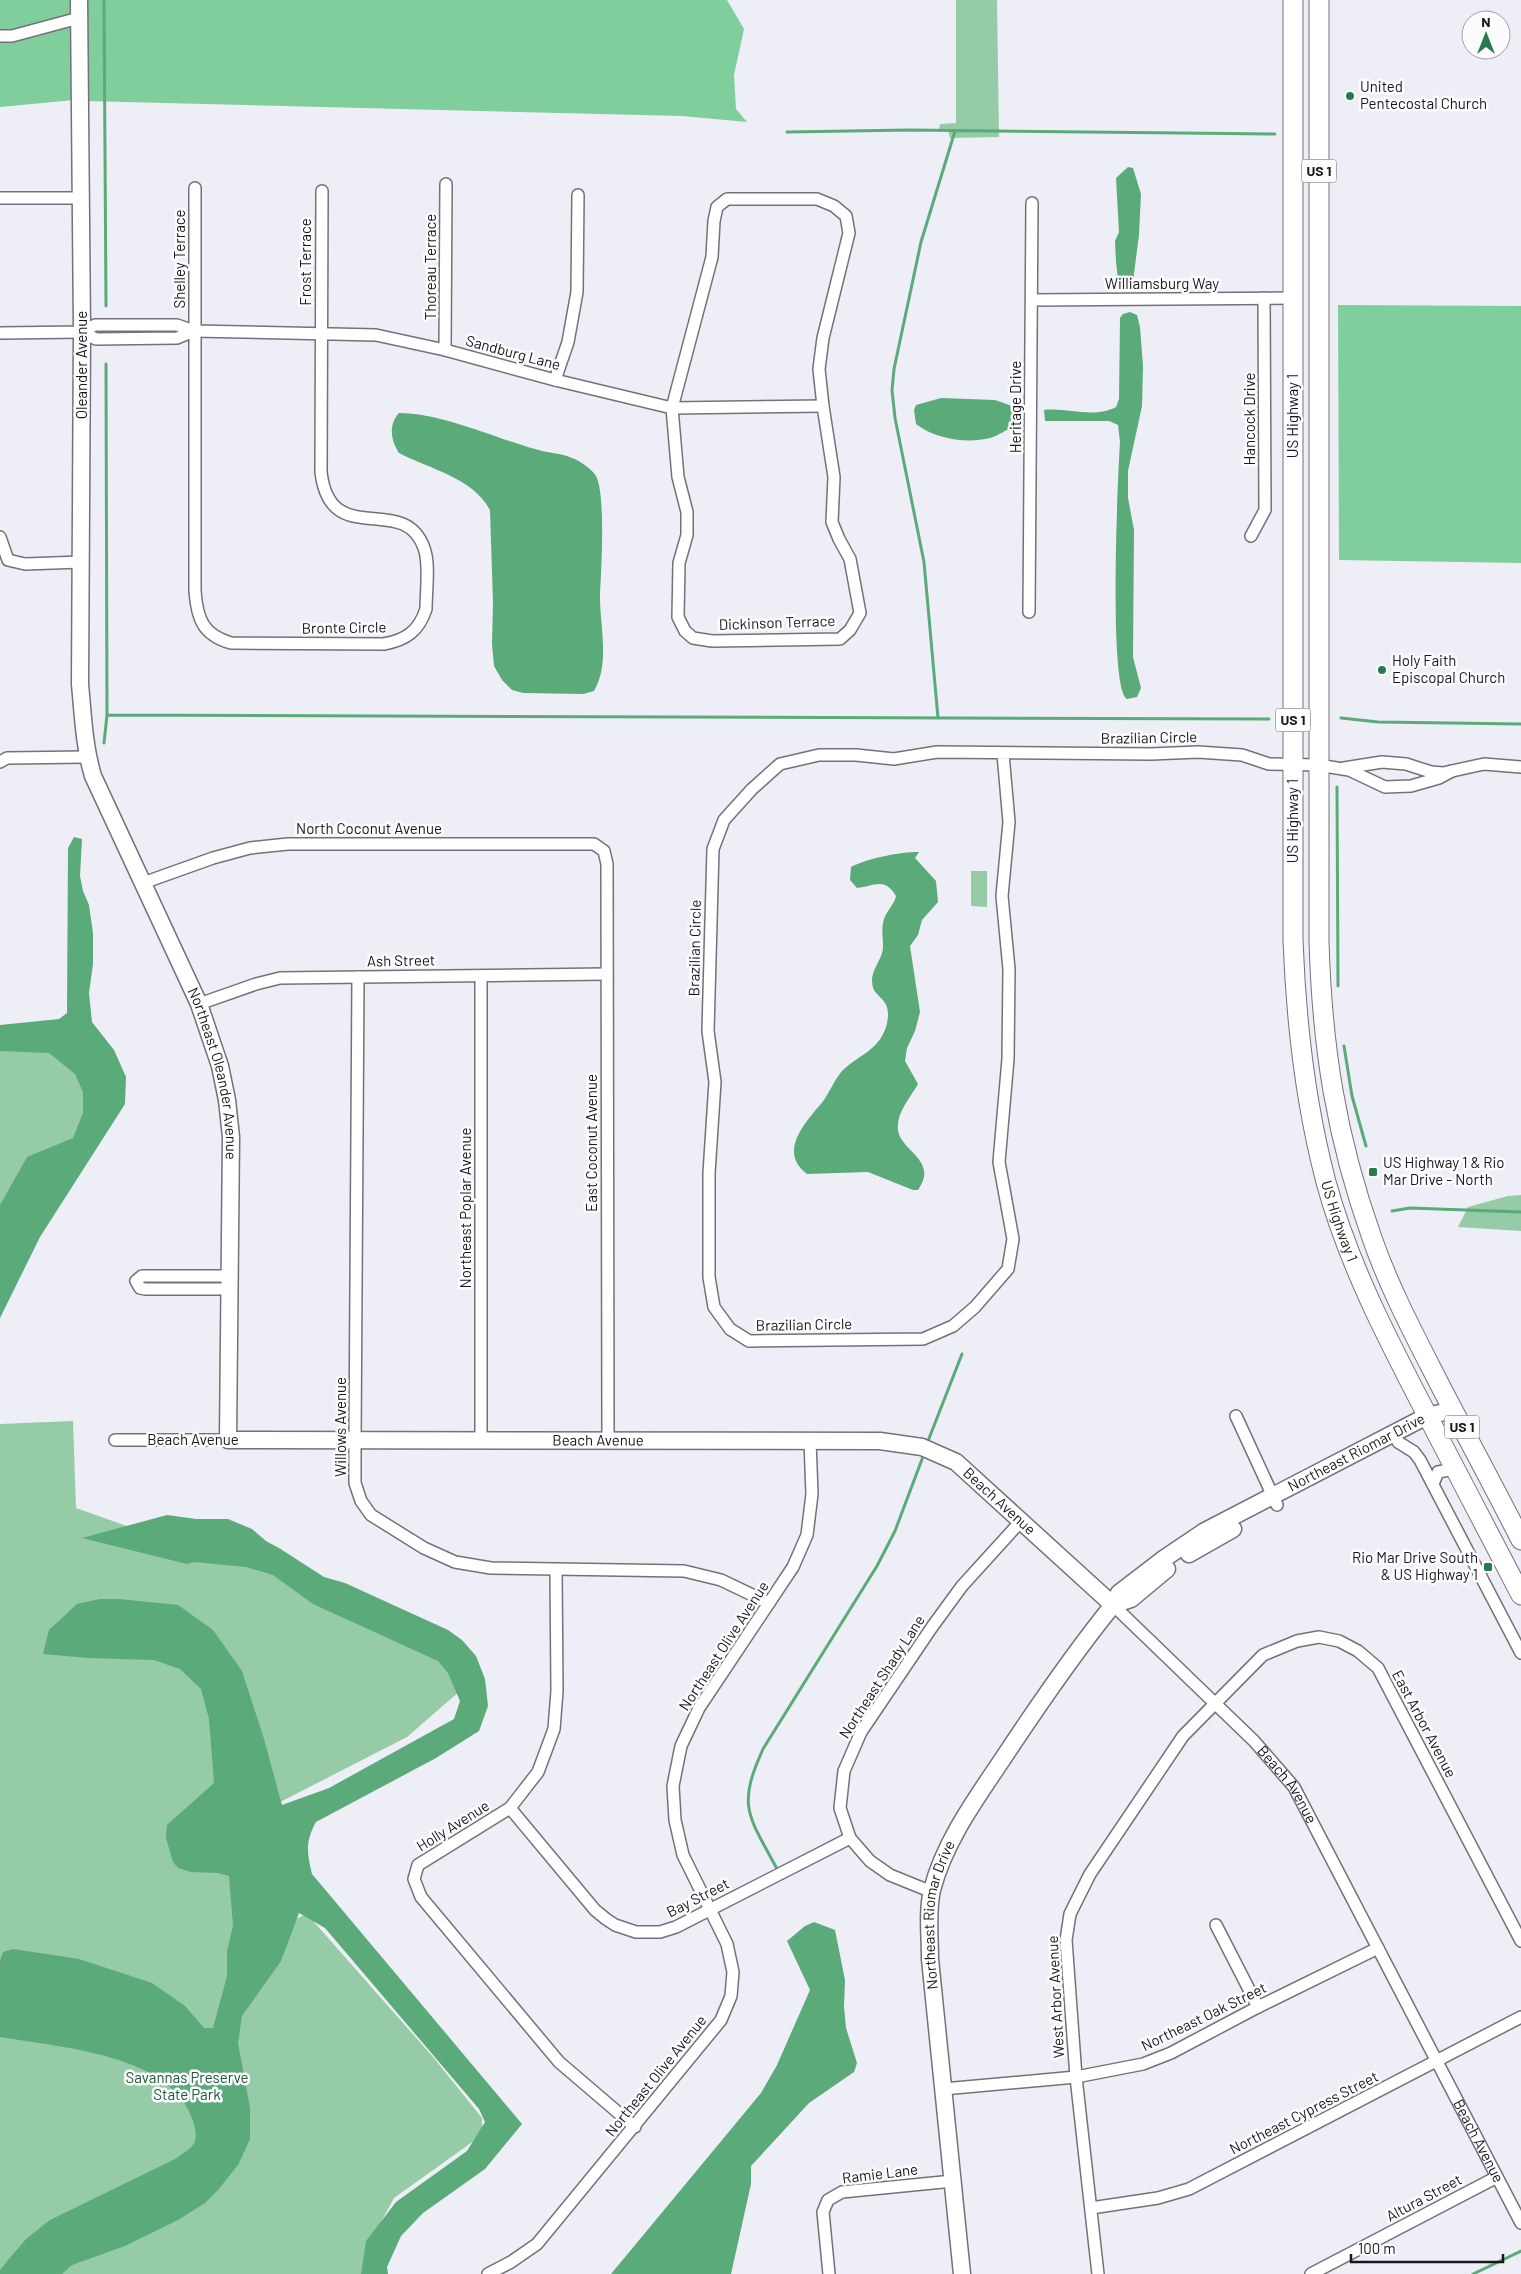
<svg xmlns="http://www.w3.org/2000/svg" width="1521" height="2274" font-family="Barlow,sans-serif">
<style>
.green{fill:#95cba7}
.forest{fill:#7fce9b}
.water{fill:#5baa79}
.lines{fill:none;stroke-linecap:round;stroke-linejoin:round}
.stream{stroke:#5baa79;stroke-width:3}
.street-casing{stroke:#73727a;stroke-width:14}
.secondary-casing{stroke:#73727a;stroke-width:19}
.primary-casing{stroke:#73727a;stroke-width:21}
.street{stroke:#fff;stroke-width:11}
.secondary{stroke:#fff;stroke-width:16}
.primary{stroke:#fff;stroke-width:19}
.poi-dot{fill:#287a4c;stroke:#fcfcfe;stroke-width:2}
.labels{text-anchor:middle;stroke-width:5;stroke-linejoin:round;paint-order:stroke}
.shield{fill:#fcfcfe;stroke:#5c5c5e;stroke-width:1}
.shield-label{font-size:14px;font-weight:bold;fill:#18181a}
.poi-label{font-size:15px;fill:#18181a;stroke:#fcfcfe;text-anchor:start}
.street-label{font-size:15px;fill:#18181a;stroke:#fcfcfe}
.park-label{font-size:15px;fill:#1d5736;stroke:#fcfcfe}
</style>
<rect width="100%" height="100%" fill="#eeeef6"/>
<path class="green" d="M956,0H997L999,137L950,138L948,131L939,129L940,124L956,123Z
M971,871H987V907L971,906Z
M0,1038L62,1043L102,1098L0,1273Z
M1521,1195V1231L1458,1227L1468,1207L1508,1196Z
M73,1421L76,1508L141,1531L393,1606L468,1684L407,1737L249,1818L282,1925L307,1914L433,2057L482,2118V2135L394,2198L365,2251V2274H0V1424Z"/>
<path class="forest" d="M0,0H74V14L11,30H0Z
M84,0H727L744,29L734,75L736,109L747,122L682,116L85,101Z
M74,26V100L0,107V42H13Z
M1338,305L1521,306V563L1339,560Z"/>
<path class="water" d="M1128,167L1133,168L1141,194L1139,235L1132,289L1128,288L1126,284H1122L1118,279L1116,262L1115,241L1119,232L1116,178Z
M1130,312L1137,315L1140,327L1143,366L1142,406L1128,471V498L1134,530L1133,657L1141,688L1137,697L1127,699C1108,689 1118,474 1120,442L1118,425L1109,421H1045L1044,410C1067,407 1094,419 1116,407L1119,399L1120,318L1123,314Z
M941,398L995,400L1015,407L1019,414L1015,426C1007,429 998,436 990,438C967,444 935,439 916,424L914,410L916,405Z
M399,413C441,413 495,438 535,449C547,453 561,453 572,458C580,461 592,469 596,476C606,495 601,573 600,597C600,627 610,664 594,691L583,694L523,693L512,690L502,680L494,666L492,644L493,603L490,510C473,478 430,469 399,453C391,441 388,425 399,413Z
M74,837L82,839L80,876L83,891L89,905L93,933V964L89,993L92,1022L114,1050L126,1077L125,1104L40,1237L0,1318V1205L27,1157L73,1138L83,1113V1092L75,1074L49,1053L0,1051V1025L59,1019L67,1013L68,848Z
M919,852L915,858L936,881L938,902L922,920L918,935L910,946L920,1012L915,1031L907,1048L905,1061L918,1084C910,1098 896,1113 898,1130C901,1152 939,1160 918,1190H913L868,1172L807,1174C776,1151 808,1120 824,1100C830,1091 835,1079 842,1071C855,1058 873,1052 882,1036C887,1028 891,1012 885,1003C880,995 872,993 872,981C872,970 879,963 882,953C885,945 880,931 884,919C887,910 894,905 896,896C884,876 873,887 857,888L850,880L851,867C869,858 899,852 919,852Z
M167,1515L196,1519H228L252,1529L266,1541L279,1548L324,1577L345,1583L448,1630L462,1640L476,1656L485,1679L488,1706L479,1731L436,1758L316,1822C305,1842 307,1853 312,1874L522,2124L485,2169L423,2213L401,2236L387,2267L388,2274H361L366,2241L396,2202L467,2151L485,2122L479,2109L325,1928L299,1913L281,1961L242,2016L238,2043L250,2108V2139L238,2165L218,2190L205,2203L178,2220L125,2246L72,2265L62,2274H0V2270L9,2259L26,2239L50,2220L175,2159C194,2146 200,2145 193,2121C173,2054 58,2047 0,2037V1961L3,1952L13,1949L79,1959L152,1983L185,2006L204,2028H213L227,1976V1951L233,1926L229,1876L218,1873L191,1872L178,1868L173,1862L166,1838L167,1825L214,1783L209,1719L201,1689L180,1669L154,1660L88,1658L43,1654L49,1630L77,1604L100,1599H119L178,1605L213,1630L242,1671L264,1739L282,1805L329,1788L454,1719L460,1701L448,1673L438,1661L313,1604L273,1575L246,1567L194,1562L187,1564L82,1538Z
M814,1922L835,1930L845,1980L844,2007L846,2028L857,2063L854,2072L809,2103L751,2166V2184L731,2274H611L761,2093L777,2065L810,1990L787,1941L805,1926Z"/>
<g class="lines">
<path class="stream" d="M104,0L106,306
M787,132L910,130L1275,134
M107,715L1269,719
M938,718L924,562L895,418L892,390L894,369L921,242L955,131
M1341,718L1378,722L1521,724
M104,743L107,715L106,364
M1337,787L1338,986
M1344,1046L1352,1096L1366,1146
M1392,1211L1410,1208L1521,1212
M928,1441L962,1354
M776,1867C748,1815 737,1806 763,1749L877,1566L895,1531L924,1454
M1473,2274L1521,2251"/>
<defs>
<g id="street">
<path d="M0,36H12L79,18"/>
<path d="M195,188V591C197,619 203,635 231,643L384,644C406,640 419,631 426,609C426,592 430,563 424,548C404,491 330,551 321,472L322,191"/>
<path d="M0,198H80"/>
<path d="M727,199H817L834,206L846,216L849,233L823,338L819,369L823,406L834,477L832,522L839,539L850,559L860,613L850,630L840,639L712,641L693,638L685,631L678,617L679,563L687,535V512L678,477L672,408L712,257L714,221L717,207Z"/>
<path d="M1032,300L1293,298"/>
<path d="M82,332L96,339L177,338L194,331"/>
<path d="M0,333L82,332L95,325H177L194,331L376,335L445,350L555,380L672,408L823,406"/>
<path d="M445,350L446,184"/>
<path d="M555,380L568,342L577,292L578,195"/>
<path d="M1251,536L1265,510L1264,298"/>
<path d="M0,537L8,560L25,564L81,562"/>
<path d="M1029,612L1032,203"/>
<path d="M1003,754L1009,822L1002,896L1009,969L1008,1059L999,1162L1013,1239L1008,1269L975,1307L953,1326L923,1339L749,1341L730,1329L714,1307L709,1277V1173L715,1082L708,1031L713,849L724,820L752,789L780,764L819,755H856L894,759L937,752L1151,754L1198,752L1242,755L1269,764L1318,765L1349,770L1385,787L1411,786L1439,778L1452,771"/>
<path d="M0,762L7,758L87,757"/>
<path d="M1344,768L1382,762L1406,764L1431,772L1443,773L1484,764L1521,767"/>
<path d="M143,883L213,858L250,848L288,844H594L604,851L607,864L608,1441"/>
<path d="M481,976V1441"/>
<path d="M358,977L355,1441V1483L361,1501L371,1515L424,1548L455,1562L491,1568L684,1571L721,1580L769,1603"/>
<path d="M199,1004L256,984L280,978L606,974"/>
<path d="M228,1276H142L136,1281L140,1288L145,1289H229"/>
<path d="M1236,1416L1277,1505"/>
<path d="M115,1440H228"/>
<path d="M1398,1442L1414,1452L1420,1460L1521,1653"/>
<path d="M1433,1484L1438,1472L1455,1469"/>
<path d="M556,1570L557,1691L554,1729L538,1772L510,1808L418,1865L414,1879L421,1897L559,2062L635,2127"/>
<path id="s1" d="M1113,1605L1254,1741L1294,1787L1521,2223"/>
<path d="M510,1808L595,1910L606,1919L615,1925L636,1932H660L676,1927L850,1838"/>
<path d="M932,1892L890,1875L870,1861L850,1838L840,1808L844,1771L861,1732L932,1627L962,1586L1022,1520"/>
<path d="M1216,1925L1258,2007"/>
<path d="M943,2089L1076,2077L1143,2064L1171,2053L1258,2007L1378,1948"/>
<path d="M1091,2208L1158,2198L1189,2189L1521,2017"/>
<path d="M488,2274L511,2262L537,2244L721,2020L731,1996L733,1972L727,1944L683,1855L675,1820L673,1786L681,1746L699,1708L793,1567L807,1535L812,1494L810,1441"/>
<path d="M829,2274L823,2212L828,2200L842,2192L953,2181"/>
<path d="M1098,2274L1076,2077L1066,1940L1070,1914L1090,1874L1183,1736L1263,1655L1297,1641L1319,1637L1339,1641L1358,1651L1378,1668L1521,1941"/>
<path d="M1311,2274L1497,2177"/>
</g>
<g id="secondary">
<path id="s2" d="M79,0L82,332L80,684C83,715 84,746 93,776L199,1004L220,1066L227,1100L231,1137L228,1440L880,1441L922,1447L956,1462L1113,1605"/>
<path d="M1189,1554L1233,1529"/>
<path d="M1113,1605L1131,1599L1167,1569"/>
<path id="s3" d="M962,2274L930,1959C930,1937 927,1912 932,1890C944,1843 975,1800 1002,1760C1037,1707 1073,1654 1113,1605L1119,1593L1162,1560L1205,1531L1427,1416L1453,1410"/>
</g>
<g id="primary">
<path id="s4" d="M1293,0V940C1296,1022 1305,1102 1326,1182C1348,1263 1387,1338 1425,1411C1457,1472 1489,1534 1521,1595"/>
<path d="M1319,0V941C1322,1047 1336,1137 1372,1238C1390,1290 1417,1340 1442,1389C1468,1439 1495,1489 1521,1540"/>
</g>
</defs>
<use href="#street" class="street-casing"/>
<use href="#secondary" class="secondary-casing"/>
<use href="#primary" class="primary-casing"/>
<use href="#street" class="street"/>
<use href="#secondary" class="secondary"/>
<use href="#primary" class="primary"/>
</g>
<g class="poi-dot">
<circle cx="1350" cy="96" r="5"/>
<circle cx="1382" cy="670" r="5"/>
<rect x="1368" y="1167" width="10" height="10" rx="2.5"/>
<rect x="1483" y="1562" width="10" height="10" rx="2.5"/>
</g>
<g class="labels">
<g class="shield">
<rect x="1301.5" y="159.5" width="35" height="23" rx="4"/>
<rect x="1275.5" y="708.5" width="35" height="23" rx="4"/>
<rect x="1444.5" y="1415.5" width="35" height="23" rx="4"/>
</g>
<g class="shield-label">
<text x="1319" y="176">US 1</text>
<text x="1293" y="725">US 1</text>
<text x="1462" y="1432">US 1</text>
</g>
<g class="poi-label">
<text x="1360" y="92">United<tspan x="1360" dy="17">Pentecostal Church</tspan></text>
<text x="1392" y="666">Holy Faith<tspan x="1392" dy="17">Episcopal Church</tspan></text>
<text x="1383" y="1168">US Highway 1 &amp; Rio<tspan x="1383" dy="17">Mar Drive - North</tspan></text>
<text x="1478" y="1563" text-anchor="end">Rio Mar Drive South<tspan x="1478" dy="17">&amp; US Highway 1</tspan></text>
</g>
<g class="street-label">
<text transform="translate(180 259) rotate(-90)" y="5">Shelley Terrace</text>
<text transform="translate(306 262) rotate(-90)" y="5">Frost Terrace</text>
<text transform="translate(431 267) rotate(-90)" y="5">Thoreau Terrace</text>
<text x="1162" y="289">Williamsburg Way</text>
<text transform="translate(513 353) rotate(15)" y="5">Sandburg Lane</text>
<text transform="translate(82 365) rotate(-90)" y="5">Oleander Avenue</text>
<text transform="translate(1016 407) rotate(-90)" y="5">Heritage Drive</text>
<text transform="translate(1293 416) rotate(-90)" y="5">US Highway 1</text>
<text transform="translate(1250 419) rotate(-90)" y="5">Hancock Drive</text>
<text transform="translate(777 623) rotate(-2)" y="5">Dickinson Terrace</text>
<text transform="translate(344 628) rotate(-1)" y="5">Bronte Circle</text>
<text transform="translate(1149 738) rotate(-1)" y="5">Brazilian Circle</text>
<text transform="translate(1293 821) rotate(-90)" y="5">US Highway 1</text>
<text x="369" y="834">North Coconut Avenue</text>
<text transform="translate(695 948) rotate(-89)" y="5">Brazilian Circle</text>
<text transform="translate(401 961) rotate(-1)" y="5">Ash Street</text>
<text dy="5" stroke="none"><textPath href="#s2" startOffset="1100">Northeast Oleander Avenue</textPath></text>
<text transform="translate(592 1143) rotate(-90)" y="5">East Coconut Avenue</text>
<text transform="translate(466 1208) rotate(-90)" y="5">Northeast Poplar Avenue</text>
<text dy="5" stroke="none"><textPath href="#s4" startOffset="1226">US Highway 1</textPath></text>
<text transform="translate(804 1325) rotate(-1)" y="5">Brazilian Circle</text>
<text transform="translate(341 1427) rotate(-90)" y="5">Willows Avenue</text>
<text x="193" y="1445">Beach Avenue</text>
<text dy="5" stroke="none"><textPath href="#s2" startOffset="1839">Beach Avenue</textPath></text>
<text dy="5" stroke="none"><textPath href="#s3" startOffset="1015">Northeast Riomar Drive</textPath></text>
<text dy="5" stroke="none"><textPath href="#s2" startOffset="2259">Beach Avenue</textPath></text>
<text transform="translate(724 1646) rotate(-57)" y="5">Northeast Olive Avenue</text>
<text transform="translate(882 1677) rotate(-57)" y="5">Northeast Shady Lane</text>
<text transform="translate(1424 1724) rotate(62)" y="5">East Arbor Avenue</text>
<text dy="5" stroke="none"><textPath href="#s1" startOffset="251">Beach Avenue</textPath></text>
<text transform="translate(453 1826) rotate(-32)" y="5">Holly Avenue</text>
<text transform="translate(698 1898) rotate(-27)" y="5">Bay Street</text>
<text dy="5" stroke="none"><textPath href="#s3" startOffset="362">Northeast Riomar Drive</textPath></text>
<text transform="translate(1056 1997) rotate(-93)" y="5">West Arbor Avenue</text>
<text transform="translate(1204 2017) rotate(-26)" y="5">Northeast Oak Street</text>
<text transform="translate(656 2076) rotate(-51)" y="5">Northeast Olive Avenue</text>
<text transform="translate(1304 2113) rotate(-27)" y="5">Northeast Cypress Street</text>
<text dy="5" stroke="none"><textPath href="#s1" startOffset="656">Beach Avenue</textPath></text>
<text transform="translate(880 2174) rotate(-7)" y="5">Ramie Lane</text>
<text transform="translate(1424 2198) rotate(-28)" y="5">Altura Street</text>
</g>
<g class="park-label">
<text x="187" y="2083">Savannas Preserve<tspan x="187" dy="17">State Park</tspan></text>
</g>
</g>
<g transform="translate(1486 35)"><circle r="24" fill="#fcfcfe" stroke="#a1a1a3"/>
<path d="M0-4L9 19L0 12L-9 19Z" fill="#287a4c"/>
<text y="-8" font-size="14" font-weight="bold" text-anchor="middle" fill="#18181a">N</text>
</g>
<path d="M1351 2254v8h152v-8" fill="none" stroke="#18181a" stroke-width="2.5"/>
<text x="1358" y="2254" font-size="15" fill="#18181a" stroke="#fcfcfe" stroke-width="4" paint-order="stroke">100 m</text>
</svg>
